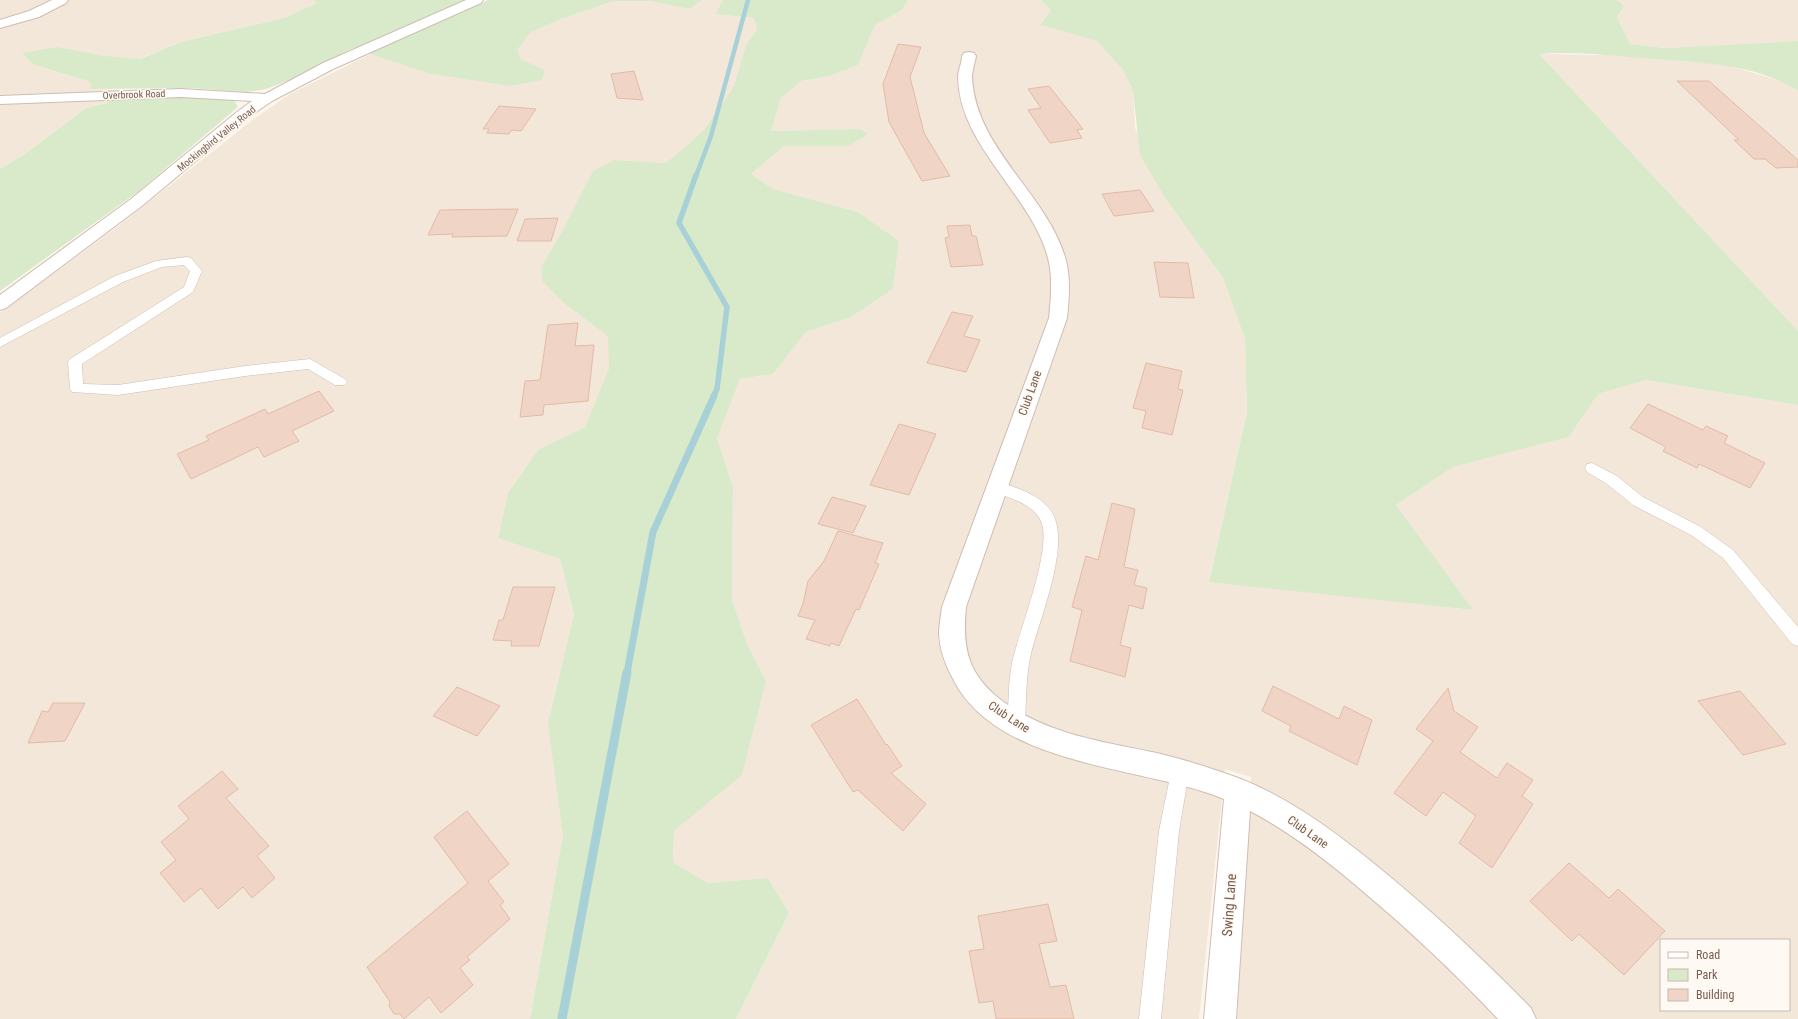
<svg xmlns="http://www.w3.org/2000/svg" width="1798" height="1019" font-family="'Roboto Condensed',sans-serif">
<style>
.residential{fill:#f3e7da;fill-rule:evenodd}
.green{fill:#d8eaca}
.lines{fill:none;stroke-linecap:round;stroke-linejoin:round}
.stream-far3{stroke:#a7d1d7;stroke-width:4.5}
.stream-far2{stroke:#a7d1d7;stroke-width:5.5}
.stream-far1{stroke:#a7d1d7;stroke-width:7}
.stream{stroke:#a7d1d7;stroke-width:9}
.building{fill:#f0d4c5;stroke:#e2bba6}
.lane-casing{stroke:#cebdb1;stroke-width:1}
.street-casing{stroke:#cebdb1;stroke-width:2}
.lane{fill:#fff;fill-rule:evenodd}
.street{fill:#fff;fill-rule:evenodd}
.labels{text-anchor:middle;stroke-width:3;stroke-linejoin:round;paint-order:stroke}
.far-street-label{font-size:10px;fill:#775c4f;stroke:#fef9f3}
.street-label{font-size:12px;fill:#775c4f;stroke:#fef9f3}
.near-street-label{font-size:14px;fill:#775c4f;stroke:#fef9f3}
</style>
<rect width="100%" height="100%" fill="#fcf5ec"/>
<path class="residential" d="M0,0H312L317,3L284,18L181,42L139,59L22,53L32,64L91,82L90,89L119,90L108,103L86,108L25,154L0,169Z
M702,0H723L715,14L754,18L757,30L746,45L734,86L704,130L666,163L615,160L564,228L541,267L565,304L609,336V368L585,427L538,450L508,493L498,538L560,559L574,614L550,714L563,835L530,1019H0V313L117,227L254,119L290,94L371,54L427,73L544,70L521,59L517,50L530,33L561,19L614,1H649L690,9Z
M908,0H1040L1051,10L1040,25L1097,41L1123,70L1133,91L1135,128L1166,199L1223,278L1245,339L1247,412L1209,581L1472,610L1396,505L1453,467L1569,437L1598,394L1646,380L1798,405V1019H1237L1251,777L1225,769L1199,1019H736L789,913L768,878L708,883L673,862L674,831L742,774L766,681L747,644L732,600L733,487L717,438L740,379L773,374L806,332L851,317L893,289L899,241L858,212L773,189L751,174L784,146H849L860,129L771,131L781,98L801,81L830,76L858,65L875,25L902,10ZM1661,940H1789V1010H1661Z
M1617,0H1798V41L1665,48L1630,44L1617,17L1624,6Z
M1539,54L1605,55L1723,64L1784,82L1798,91V331Z"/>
<path class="green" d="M312,0H467L458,4L476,6L488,0H702L690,9L649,1H614L561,19L530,33L517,50L521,59L545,70L542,80L510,86L427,73L353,48L292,79L266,89L247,92L191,88L90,89L91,82L32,64L22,53L57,47L104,56L140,59L181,42L284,18L317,3Z
M723,0H908L902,10L875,25L858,65L830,76L801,81L781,98L771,131L860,129L868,134L849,146H784L751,174L773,189L858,212L899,241L893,289L851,317L806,332L773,374L740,379L717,438L733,487L732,600L747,644L766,681L742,775L674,831L673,862L708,883L768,878L789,913L736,1019H530L563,835L548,723L574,614L560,559L498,538L508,493L538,450L585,427L609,368L608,336L565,304L543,282L541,267L564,228L593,171L615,160L666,163L704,130L734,86L746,45L757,30L754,18L715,14Z
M1040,0H1617L1624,6L1617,17L1630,44L1665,48L1798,41V91C1755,62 1690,62 1639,58C1607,55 1572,51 1539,54L1798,331V405L1646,380L1598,394L1569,437L1453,467L1396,505L1473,610L1209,582L1247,412L1245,339L1223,278L1166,199L1140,155L1133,91L1123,70L1097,41L1040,25L1051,10Z
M111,97H227L235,102L238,107L139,191L0,291V169L25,154L86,108L108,103Z"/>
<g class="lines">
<path class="stream-far3" d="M696,176L711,136L748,0"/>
<path class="stream-far2" d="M696,175L679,223L727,307L717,389L713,397"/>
<path class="stream-far1" d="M627,673L653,532L714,396"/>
<path class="stream" d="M562,1019L627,672"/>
</g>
<path class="building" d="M898,44L921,47L910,77L924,133L950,176L922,181L889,122L883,84Z
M634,71L643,100L617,98L611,74Z
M1677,81H1709L1798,160V167L1776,168L1765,159H1754L1734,140H1739Z
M1049,86L1083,129L1077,130L1082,138L1050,143L1028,110L1041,108L1028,89Z
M499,106L536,109L521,131L512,130L509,134L487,133L489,129H483Z
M1140,190L1154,211L1114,216L1102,194Z
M518,209L507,236L452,237L453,234L428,235L440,210Z
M558,218L551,241H517L525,219Z
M970,225L972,236H976L983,265L951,267L945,238L949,237L947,226Z
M1154,262L1188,263L1194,298L1160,297Z
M952,312L973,316L964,336L980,340L966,372L927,363Z
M578,323L575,346L594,345L588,401L544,405L543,415L520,417L525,381L540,380L548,325Z
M1146,363L1182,371L1178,389L1183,390L1172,435L1142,428L1146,411L1133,408Z
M319,391L334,411L292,431L299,441L264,457L258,447L191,479L177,454L209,440L206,436L265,409L268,414Z
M1648,404L1703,430L1706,426L1728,436L1724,443L1765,463L1750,488L1699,464L1697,468L1663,451L1666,447L1630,428Z
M899,424L936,434L909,495L870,485Z
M832,497L866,506L853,533L818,524Z
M1112,503L1135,509L1124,567L1138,570L1134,585L1147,588L1143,609L1129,605L1120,645L1131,648L1125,677L1070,661L1082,610L1072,607L1086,556L1098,560Z
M838,531L883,543L875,563L879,564L859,610L856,609L839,646L831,643L830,646L806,639L815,620L798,616L803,604L808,581L824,561Z
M513,587H555L539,646H511L512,641L493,640L499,620H503Z
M1273,686L1339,719L1344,706L1372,720L1357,765L1289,731L1291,726L1262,711Z
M457,687L500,706L477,736L433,716Z
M1448,688L1454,711L1478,727L1460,752L1497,778L1507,763L1533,780L1522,796L1533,804L1492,868L1459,843L1476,816L1443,792L1426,816L1394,793L1433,741L1416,729Z
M1740,691L1786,744L1743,755L1698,701Z
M857,699L886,745L887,744L902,766L891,773L926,804L903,831L858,790L853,792L811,725Z
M53,703H85L65,741L28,743L42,711L48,712Z
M222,771L238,789L226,798L269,846L257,856L275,878L252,898L243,887L218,909L201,888L184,902L160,873L176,860L161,842L189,819L178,806Z
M467,811L509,864L488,881L504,902L500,905L510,919L467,957L470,960L460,968L473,985L441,1013L429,997L404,1019L400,1014H394L389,1006L390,1002L367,967L468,883L434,837Z
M1569,863L1609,898L1618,889L1665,931L1624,975L1579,934L1572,941L1530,901Z
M1048,904L1057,941L1039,944L1050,987L1066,985L1074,1019H996L993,1001L979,1003L969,951L984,949L978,916Z"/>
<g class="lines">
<defs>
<path id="lane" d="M187,257L191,258L202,271L193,292L82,364L83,384L118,385L245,366L310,359L345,379L347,382L345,385H335L308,369L245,376L118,395L72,392L70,389L68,362L70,359L184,287L190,271L184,265L162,267L123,282L0,347V338L115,276L156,261Z
M1592,463L1617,476L1643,497L1701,527L1733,550L1798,627V646L1792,644L1723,558L1691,535L1633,505L1607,484L1587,472L1585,468L1587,464Z
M996,481C1014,487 1040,494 1051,511C1073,543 1038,621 1030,658C1026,679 1026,702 1025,724L1022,730L1016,732L1010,730L1007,724C1009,704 1008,683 1012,663C1018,633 1055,544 1040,519C1031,503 1007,497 991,491L989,487L991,483Z
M1180,763L1186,766L1189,772L1179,831L1161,1019H1139L1159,831L1171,772L1174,766Z"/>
<path id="street" d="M52,0H68L66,3L39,17L0,28V20L29,11Z
M466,0H483L481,3L333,69L272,101L247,118L143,205L6,308L0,310V295L131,199L237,112L252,101L181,97L0,104V96L181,89L265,94L323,63Z
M969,52L974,53L976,56C975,63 972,70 972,77C975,148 1046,193 1065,257C1071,277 1069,298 1067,318L966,607C962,650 968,676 1005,703C1050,735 1105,742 1157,753C1186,760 1214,769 1241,779C1291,799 1335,832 1377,866C1431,910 1482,958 1531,1008L1536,1019H1498C1455,973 1408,929 1359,888C1325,859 1290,832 1250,811L1236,1019H1204L1224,799C1141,765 996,768 952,677C945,664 940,650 939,634C939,625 941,616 942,607L1049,318C1051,298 1053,278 1048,258C1031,194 959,146 958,77C958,70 962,63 962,56L964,53Z"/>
</defs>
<use href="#lane" class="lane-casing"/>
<use href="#street" class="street-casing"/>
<use href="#lane" class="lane"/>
<use href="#street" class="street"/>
</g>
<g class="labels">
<g class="far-street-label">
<text transform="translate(134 94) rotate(-2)" y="4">Overbrook Road</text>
<text transform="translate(216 138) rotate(-39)" y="4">Mockingbird Valley Road</text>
</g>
<g class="street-label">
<text transform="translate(1030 393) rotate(-70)" y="4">Club Lane</text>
<text transform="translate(1009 717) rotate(33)" y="4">Club Lane</text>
<text transform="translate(1308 832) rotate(35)" y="4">Club Lane</text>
</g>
<g class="near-street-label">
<text transform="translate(1229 905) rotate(-86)" y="5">Swing Lane</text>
</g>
</g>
<rect x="1660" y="939" width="130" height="72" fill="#fef9f3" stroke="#c8bab1"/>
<rect x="1668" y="952" width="20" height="6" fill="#ffffff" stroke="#c8bab1"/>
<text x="1696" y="959" font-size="12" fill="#775c4f">Road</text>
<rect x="1668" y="969" width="20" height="12" fill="#d8eaca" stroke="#c8bab1"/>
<text x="1696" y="979" font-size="12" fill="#775c4f">Park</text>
<rect x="1668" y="989" width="20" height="12" fill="#f0d4c5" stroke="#c8bab1"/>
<text x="1696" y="999" font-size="12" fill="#775c4f">Building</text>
</svg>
